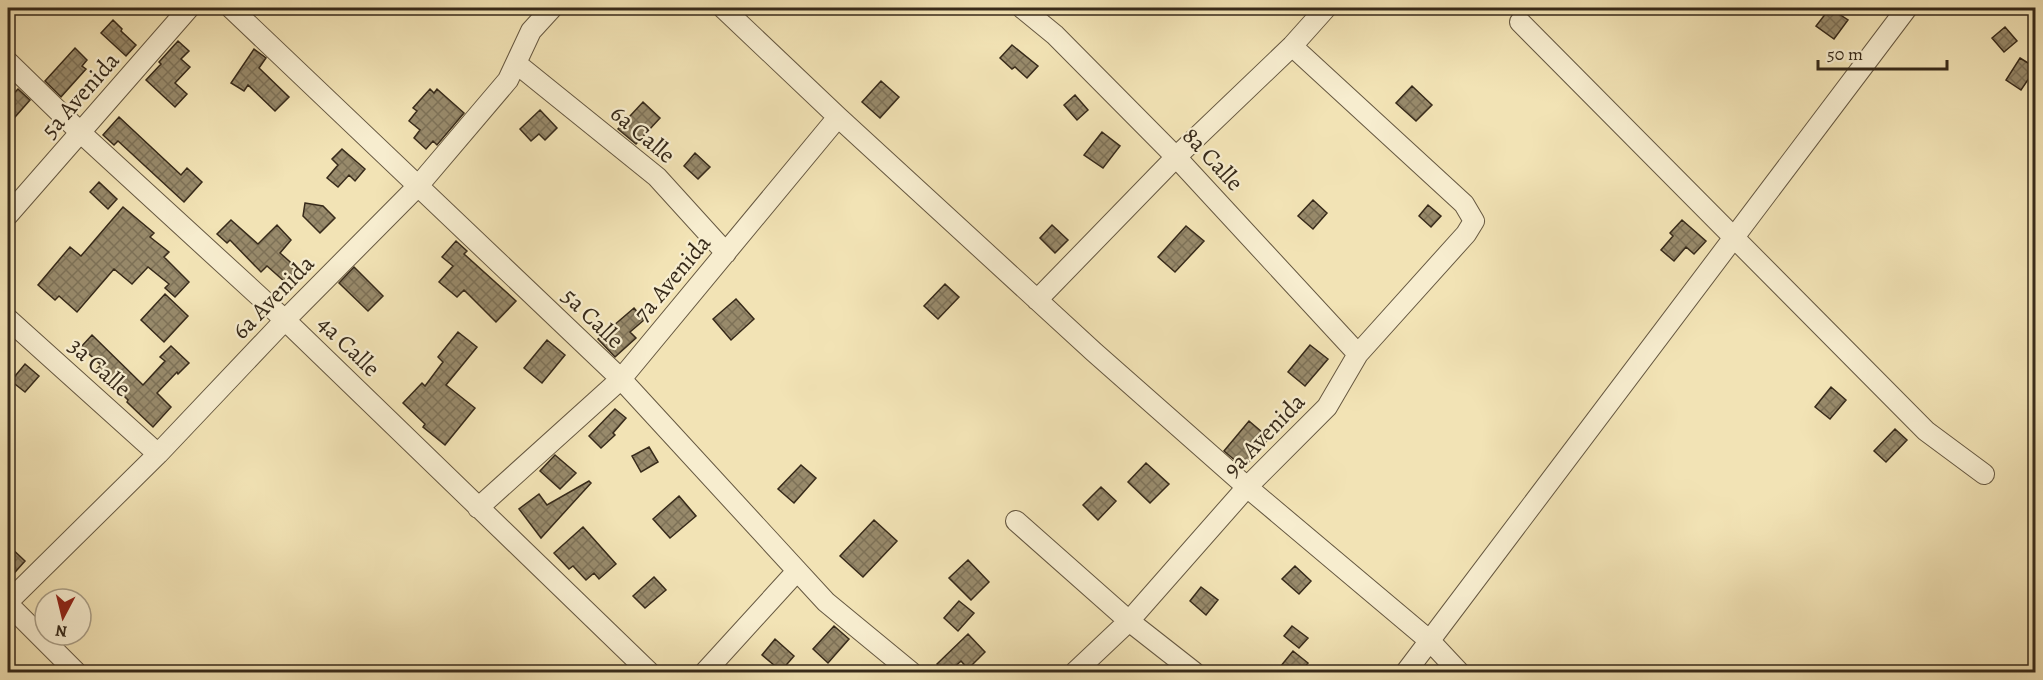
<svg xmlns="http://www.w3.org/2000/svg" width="2043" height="680" font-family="Alegreya,serif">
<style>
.building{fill:url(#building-cross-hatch);stroke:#372a1a;stroke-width:1.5}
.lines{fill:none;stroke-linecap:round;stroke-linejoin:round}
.minor-casing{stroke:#665841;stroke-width:22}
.minor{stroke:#f7edcf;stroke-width:20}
.labels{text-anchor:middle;stroke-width:4.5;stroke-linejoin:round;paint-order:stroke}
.street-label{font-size:24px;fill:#372a1a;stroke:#f7edcf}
</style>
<defs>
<pattern id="building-cross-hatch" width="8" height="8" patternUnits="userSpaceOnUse" patternTransform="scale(1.5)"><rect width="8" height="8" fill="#988a6b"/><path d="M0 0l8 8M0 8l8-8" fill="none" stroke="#7d7157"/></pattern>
</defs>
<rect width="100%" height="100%" fill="#f2e3b5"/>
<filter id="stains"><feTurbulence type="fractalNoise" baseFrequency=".00333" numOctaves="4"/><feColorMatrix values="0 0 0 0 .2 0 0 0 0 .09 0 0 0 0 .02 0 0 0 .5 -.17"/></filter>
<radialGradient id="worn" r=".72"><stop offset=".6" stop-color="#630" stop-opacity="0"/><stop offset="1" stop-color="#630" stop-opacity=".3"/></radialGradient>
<path class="building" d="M1830,8L1848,20L1834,39L1816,26Z
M113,20L122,29L121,31L136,45L126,56L101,33Z
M2005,27L2017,41L2004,52L1992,38Z
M178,41L189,51L181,59L190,67L175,83L187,94L175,107L146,80L161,64L159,62Z
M1012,45L1038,66L1027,78L1015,67L1012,69L1000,58Z
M75,48L87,60L82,66L86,69L61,97L45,81Z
M254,49L266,58L259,68L289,97L275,111L248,85L244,91L231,83Z
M2020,58L2036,68L2021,90L2006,80Z
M881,81L899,97L880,118L862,102Z
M1412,86L1432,105L1416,121L1396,103Z
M18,89L30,100L8,125V99Z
M430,89L434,93L437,89L464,113L437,145L433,141L426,149L414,138L420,130L409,121L417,111L413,108Z
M1075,95L1088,110L1077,120L1064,105Z
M643,102L660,118L636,144L618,129Z
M540,110L557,128L545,140L539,134L531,141L520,129Z
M119,117L181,175L187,168L202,182L184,202L118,141L114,145L103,135Z
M1102,132L1120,146L1103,168L1084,155Z
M342,149L365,169L355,181L349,175L338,187L327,178L338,165L332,159Z
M695,153L710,167L698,179L684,166Z
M99,182L117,199L108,209L90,192Z
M1313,200L1327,213L1313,229L1298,216Z
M305,203L323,206L335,218L320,233L303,216Z
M1428,205L1441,216L1431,227L1419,216Z
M123,207L154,233L150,237L169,252L164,257L189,282L175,297L165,288L169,284L148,267L132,284L114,269L77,312L59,296L55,300L38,285L70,247L81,256Z
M231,220L258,244L277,225L291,240L280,253L297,268L285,282L267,266L261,272L230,240L227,243L217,234Z
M1682,220L1706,241L1694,254L1686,247L1674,261L1661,250L1673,236L1670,233Z
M1052,225L1068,240L1055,253L1040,238Z
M1186,226L1204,241L1175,272L1158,257Z
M456,241L467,251L464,254L516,301L496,322L464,290L457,297L439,282L453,266L442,257Z
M354,267L383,296L368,311L339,283Z
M945,284L959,297L938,319L924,306Z
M165,294L188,316L164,342L141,320Z
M736,299L754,319L731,340L713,319Z
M634,308L644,320L630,332L636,338L615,357L598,339Z
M458,332L477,347L446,385L475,408L445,445L423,427L425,424L403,403L422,383L425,386L443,362L438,357Z
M92,335L143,385L165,361L160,357L171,346L189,363L178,374L177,372L157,393L171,407L153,427L127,402L128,400L97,369L101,365L81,347Z
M547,340L565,355L542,383L524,368Z
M1310,345L1328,359L1305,386L1288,372Z
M25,364L39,376L25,392L11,381Z
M1831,387L1846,400L1830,419L1815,407Z
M615,409L626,418L613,433L615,435L601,448L589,436Z
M1249,421L1269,438L1244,468L1224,451Z
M1895,429L1907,440L1886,462L1874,451Z
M649,447L658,462L641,472L632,456Z
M555,455L576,473L560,489L540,471Z
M1146,463L1169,484L1150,503L1128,482Z
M801,465L816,478L794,503L778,489Z
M589,481L591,483L541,538L519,509L539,494L547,505Z
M1101,487L1116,501L1098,520L1083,505Z
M679,496L696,516L670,538L653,519Z
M874,520L897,541L863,577L840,556Z
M583,527L616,564L599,579L594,573L586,580L573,566L569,569L554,553Z
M8,545L25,561L8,580Z
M968,560L989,582L971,600L949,578Z
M1295,566L1311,581L1299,594L1282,579Z
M654,577L666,590L645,608L633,596Z
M1201,587L1218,600L1206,615L1190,601Z
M959,601L974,613L958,631L944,618Z
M834,626L849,639L828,663L813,649Z
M1292,626L1308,638L1299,648L1284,636Z
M968,634L985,652L968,669L961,661L949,672H945L937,664Z
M775,639L794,656L781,671L762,655Z
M1293,651L1308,663L1300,672H1276Z"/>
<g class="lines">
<defs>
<path id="minor" d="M231,8L621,379L826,602L911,672
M723,8L838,117L1094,352L1247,487L1430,641L1459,672
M1022,8L1055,35L1176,157L1358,354
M1520,22L1926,431L1984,474
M8,62L81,133L285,320L649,672
M517,64L657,177L726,253
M8,215L189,8
M1037,300L1176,157L1292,46L1326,8
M8,319L158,454
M478,508L621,379L838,117
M1016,521L1129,621L1194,672
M8,602L158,454L285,320L418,186L508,80L531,31L552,8
M8,604L76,672
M705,672L797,571
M1075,672L1129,621L1247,487L1327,407L1358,354L1466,234L1474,221L1464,204L1292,46
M1406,672L1907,8"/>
</defs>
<use href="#minor" class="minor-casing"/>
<use href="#minor" class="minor"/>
</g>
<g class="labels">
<g class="street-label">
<text transform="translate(80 95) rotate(-49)" y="8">5a Avenida</text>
<text transform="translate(643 134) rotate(40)" y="8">6a Calle</text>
<text transform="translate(1213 159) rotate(47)" y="8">8a Calle</text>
<text transform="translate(672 278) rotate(-50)" y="8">7a Avenida</text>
<text transform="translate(273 297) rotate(-46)" y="8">6a Avenida</text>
<text transform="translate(593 318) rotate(44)" y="8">5a Calle</text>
<text transform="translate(349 346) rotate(44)" y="8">4a Calle</text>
<text transform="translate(100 367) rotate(42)" y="8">3a Calle</text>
<text transform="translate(1264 435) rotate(-46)" y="8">9a Avenida</text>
</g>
</g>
<rect width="2043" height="680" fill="none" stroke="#f2e3b5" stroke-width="30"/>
<rect x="9" y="9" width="2025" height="662" fill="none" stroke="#372a1a" stroke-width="3"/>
<rect x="15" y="15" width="2013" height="650" fill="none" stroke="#372a1a" stroke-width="1.5"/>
<g transform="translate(63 617) rotate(187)"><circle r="28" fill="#f7edcf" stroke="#aa9f87" stroke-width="1.5"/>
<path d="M0-4.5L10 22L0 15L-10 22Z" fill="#8f2418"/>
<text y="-9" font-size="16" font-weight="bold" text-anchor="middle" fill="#372a1a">N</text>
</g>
<path d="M1818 60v9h129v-9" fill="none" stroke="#372a1a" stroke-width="3"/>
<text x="1827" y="60" font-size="18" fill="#372a1a" stroke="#f7edcf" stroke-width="4.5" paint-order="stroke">50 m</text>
<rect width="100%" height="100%" filter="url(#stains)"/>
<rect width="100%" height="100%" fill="url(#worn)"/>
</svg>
